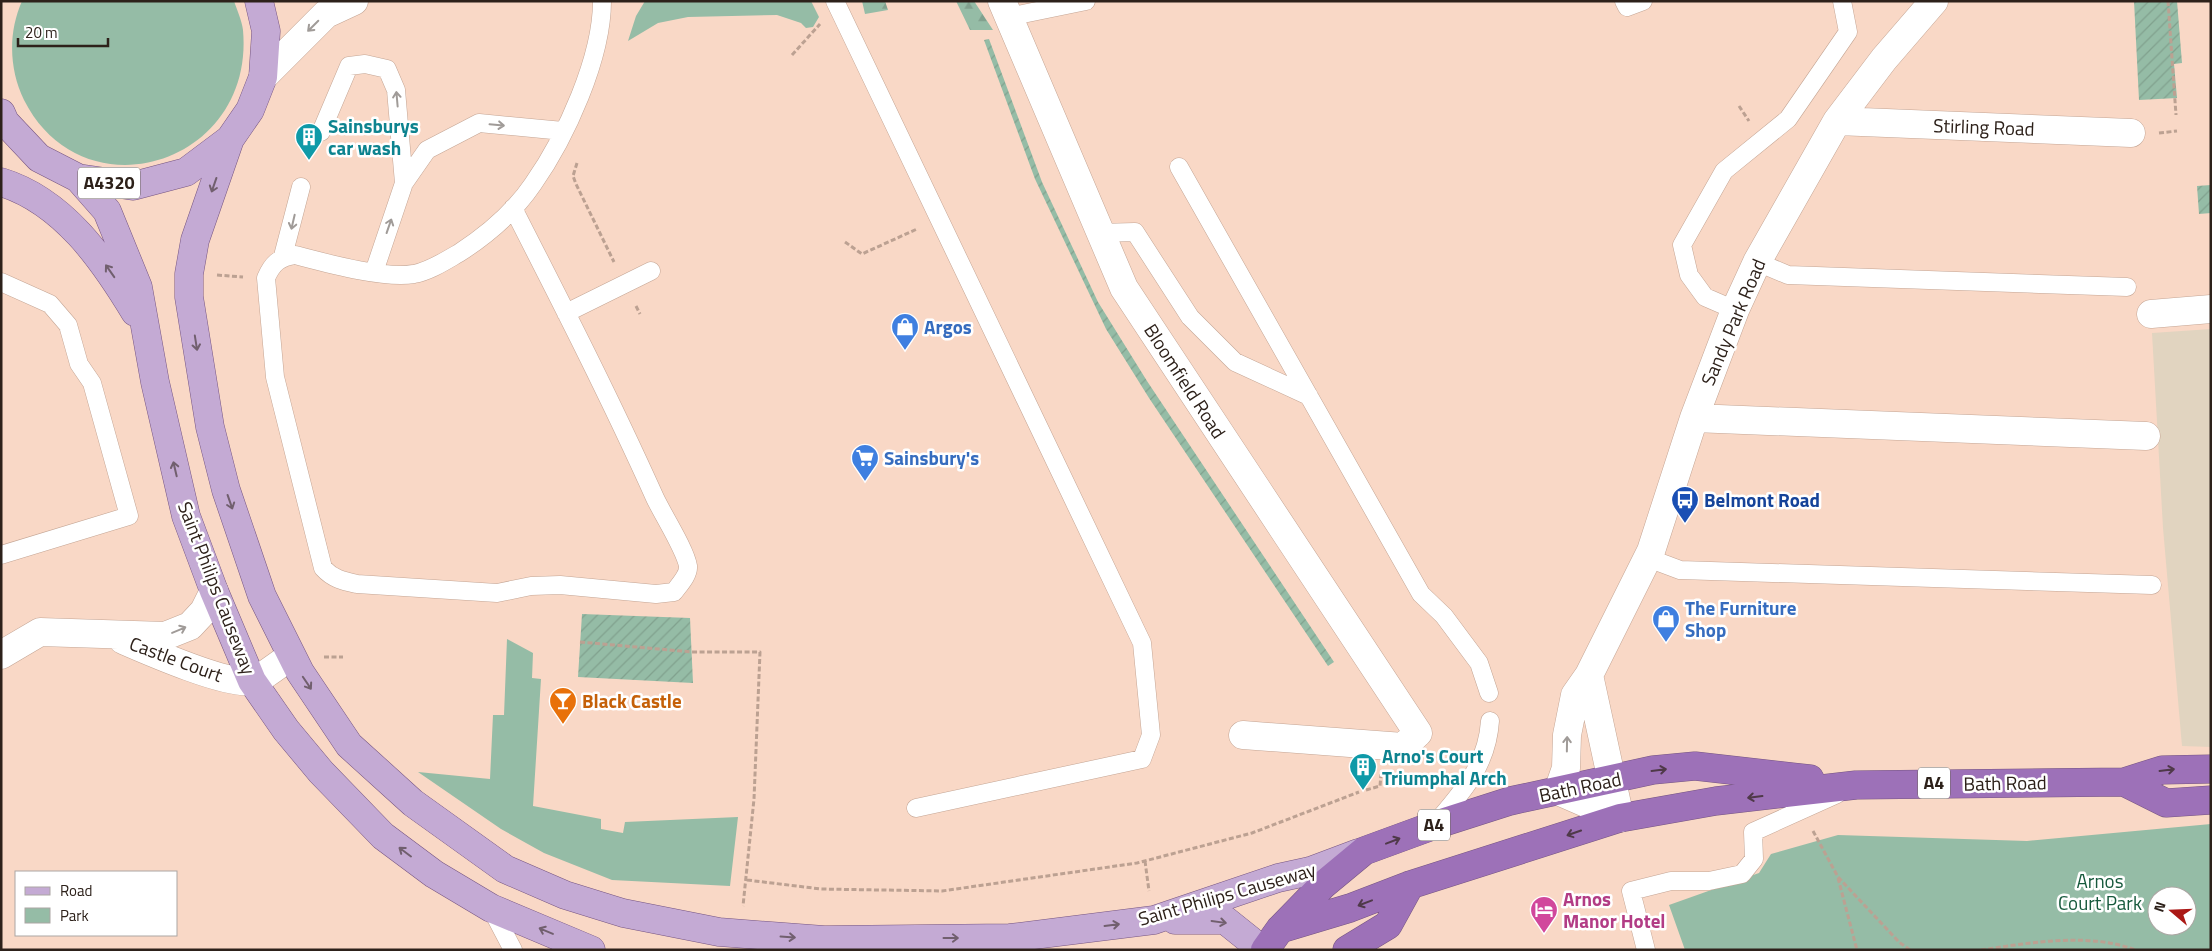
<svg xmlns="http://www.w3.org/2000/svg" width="2212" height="951" font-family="'Titillium Web',sans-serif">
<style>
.industrial{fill:#e1d4c0}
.green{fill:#95bca6;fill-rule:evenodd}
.forest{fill:url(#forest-firs)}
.garden{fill:url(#garden-furrows)}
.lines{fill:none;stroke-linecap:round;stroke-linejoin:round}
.lane-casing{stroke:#c4a594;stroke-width:19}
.street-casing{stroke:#c4a594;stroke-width:29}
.primary-casing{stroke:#765581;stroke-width:29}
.highway-casing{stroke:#765581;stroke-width:29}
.path{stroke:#bca192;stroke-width:3;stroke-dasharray:5 2.5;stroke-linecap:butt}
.lane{stroke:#fff;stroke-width:18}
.street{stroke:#fff;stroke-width:28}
.primary{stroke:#c4aad4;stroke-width:28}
.highway{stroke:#9d71b8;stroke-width:28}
.oneway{stroke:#a09b98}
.oneway2{stroke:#715f6e}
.oneway3{stroke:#4f3949}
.labels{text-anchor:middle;stroke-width:5;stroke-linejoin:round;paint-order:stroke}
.shield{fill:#fff;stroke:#6c645f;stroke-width:1}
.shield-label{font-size:18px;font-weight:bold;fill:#2d211a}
.culture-label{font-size:19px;font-weight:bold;fill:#0d838f;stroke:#fff;text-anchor:start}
.street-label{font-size:19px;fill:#2d211a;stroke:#fff}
.shop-label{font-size:19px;font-weight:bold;fill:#366cbe;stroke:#fff;text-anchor:start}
.transit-label{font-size:19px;font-weight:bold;fill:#164399;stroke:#fff;text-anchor:start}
.food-label{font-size:19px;font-weight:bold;fill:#c56008;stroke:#fff;text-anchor:start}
.park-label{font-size:19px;fill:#16593c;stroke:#fff}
.hotel-label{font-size:19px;font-weight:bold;fill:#b23c85;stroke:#fff;text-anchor:start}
</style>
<defs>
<pattern id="forest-firs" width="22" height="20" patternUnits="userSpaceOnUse" patternTransform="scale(1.25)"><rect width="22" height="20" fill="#95bca6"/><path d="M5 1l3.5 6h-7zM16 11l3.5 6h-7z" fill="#81a18e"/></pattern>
<pattern id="garden-furrows" width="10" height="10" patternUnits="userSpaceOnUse" patternTransform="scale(1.25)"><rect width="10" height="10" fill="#95bca6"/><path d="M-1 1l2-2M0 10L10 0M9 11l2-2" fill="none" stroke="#81a18e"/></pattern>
</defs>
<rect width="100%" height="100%" fill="#f9d8c6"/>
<path class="industrial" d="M2211,329V747L2182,746L2163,528L2152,333Z"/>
<path class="green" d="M22,1H234C237,10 242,21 243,30C255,165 83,217 24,100C9,69 8,33 22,1Z
M645,1H811L819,17L813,27L806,28L801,23L777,15L688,17L658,23L628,41L636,16Z
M507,639L533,653L532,678L541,679L533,806L601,819V829L623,833L625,822L738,817L730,886L612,880L544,853L501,829L418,772L490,779L493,715H504Z
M2211,824V950H1685L1669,905L1759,873L1771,854L1838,835L2027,841ZM2157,896H2187V926H2157Z"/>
<path class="forest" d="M862,1H885L888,10L865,14Z
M956,1H974L993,30H970Z"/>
<path class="garden" d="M2134,1H2177L2182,63L2174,64L2177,98L2139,100Z
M989,39L1042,182L1098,302L1147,381L1334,662L1328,666L1149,398L1106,329L1035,179L984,40Z
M2211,185V213L2199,214L2197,186Z
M582,614L690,618L693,683L578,677Z"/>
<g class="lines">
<defs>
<path id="lane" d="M835,1L1142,643L1151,735L1142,759L916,808
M1624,1L1627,7L1643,1
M1008,17L1086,1
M321,132L349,66L365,64L387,69L396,90L404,183
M1179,167L1421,594L1444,616L1479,663L1489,693
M513,208C562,304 611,400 655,498C663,515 685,549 688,566C689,575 679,585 674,592L656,594L560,585L531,586L497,593L357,584C343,581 333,579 323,568L275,377L266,278C272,264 279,257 295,255C326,263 383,279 414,274C430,271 445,261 459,253C487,235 514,212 533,184C566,137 602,58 602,1
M1099,233L1135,232L1190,317L1235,362L1309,396
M283,256L301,187
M1757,262L1788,275L2127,287
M374,272L404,183L427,150L479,123L563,131
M1,282L50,304L68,325L79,364L92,383L129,516L1,555
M1735,310L1705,297L1689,275L1682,245L1724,171L1788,119L1848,32L1842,1
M566,313L651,271
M1648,558L1680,570L2152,585
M1435,824C1462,792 1487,766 1490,721
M491,908L513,950
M1646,950L1631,891L1671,881H1709L1742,874L1754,859L1753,832L1837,794"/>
<path id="street" d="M1002,1L1124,288L1418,733L1403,747L1243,735
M263,77L326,14L354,1
M1837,121L2131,133
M2151,314L2211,309
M1694,418L2146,436
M123,640C146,650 228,686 252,681C261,679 282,662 291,656
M1,655L40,632L165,636L190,626L204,611L214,591
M1589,675L1620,818
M1620,818L1558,791L1566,768L1567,735L1575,695L1589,675L1651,551L1694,418L1735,310L1757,262L1837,121L1884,59L1934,1"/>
<path id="primary" d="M1,113L5,122L39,158L78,178L133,186L186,172L230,139L250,110L263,77L266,31L259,1
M230,139L195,240L189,274V297L210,427L226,490L262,596L300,672L349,745L413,803L505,869L565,895L623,913L719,932L824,940L1010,938L1154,920L1278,878L1310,871L1358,853
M78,178L107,211L138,287L155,382L186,516L214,591L252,681L286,730L321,772L383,836L434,874L491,908L591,950
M1,182C63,201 103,259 135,312
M1175,920H1225L1250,940L1256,950"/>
<path id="highway" d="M2124,782L2166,803L2211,800
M1280,929L1350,908L1410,885L1620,818L1716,801L1856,785L2124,782L2162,770L2211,769
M1265,950L1280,929L1323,885L1364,851L1435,825L1510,801L1653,770L1695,766L1810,779
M1347,950L1388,925L1410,885"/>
</defs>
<use href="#lane" class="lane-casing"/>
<use href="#street" class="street-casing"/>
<use href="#primary" class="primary-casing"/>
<use href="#highway" class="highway-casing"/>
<path class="path" d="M2168,1L2176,115
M792,55L820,24
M1739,106L1749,121
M2159,133L2177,131
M577,163L573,176L576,184L614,262
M845,242L862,254L917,229
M217,275L243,277
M636,306L640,314
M580,642L692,652H760L754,799L743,906
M324,657H343
M1366,790L1380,786L1381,774
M1813,831L1838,877L1899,942L1910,950
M1145,861L1149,891
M1838,878L1857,950
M747,880L821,889L942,891L1137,863L1252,833L1359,792
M1981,950C2028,943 2090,932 2135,950"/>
<use href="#lane" class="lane"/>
<use href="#street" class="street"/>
<use href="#primary" class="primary"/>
<use href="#highway" class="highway"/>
</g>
<defs><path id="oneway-shaft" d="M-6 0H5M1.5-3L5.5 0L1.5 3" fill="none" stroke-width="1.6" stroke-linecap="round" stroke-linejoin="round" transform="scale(1.25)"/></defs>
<g class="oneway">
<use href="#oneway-shaft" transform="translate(313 26) rotate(135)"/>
<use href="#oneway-shaft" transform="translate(397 99) rotate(-95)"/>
<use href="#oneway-shaft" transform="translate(497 125) rotate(5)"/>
<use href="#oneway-shaft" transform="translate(293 222) rotate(103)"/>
<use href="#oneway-shaft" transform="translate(389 226) rotate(-71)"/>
<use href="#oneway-shaft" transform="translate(179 630) rotate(-23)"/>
<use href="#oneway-shaft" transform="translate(1567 744) rotate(-89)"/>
</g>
<g class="oneway2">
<use href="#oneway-shaft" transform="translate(214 185) rotate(109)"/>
<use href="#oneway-shaft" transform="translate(110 271) rotate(-125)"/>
<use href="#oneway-shaft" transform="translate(196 343) rotate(81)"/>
<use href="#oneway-shaft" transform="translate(175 469) rotate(-103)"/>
<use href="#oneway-shaft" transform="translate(230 502) rotate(71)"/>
<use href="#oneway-shaft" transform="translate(307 683) rotate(56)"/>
<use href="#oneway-shaft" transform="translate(405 852) rotate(-143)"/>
<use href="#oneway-shaft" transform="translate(1219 922) rotate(8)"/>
<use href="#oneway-shaft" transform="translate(1112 925) rotate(-7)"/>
<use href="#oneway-shaft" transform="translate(546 931) rotate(-157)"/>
<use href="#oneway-shaft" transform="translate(788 937) rotate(4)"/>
<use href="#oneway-shaft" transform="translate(951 938)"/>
</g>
<g class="oneway3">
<use href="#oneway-shaft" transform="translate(1659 770) rotate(-7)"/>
<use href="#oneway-shaft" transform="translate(2167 770) rotate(-7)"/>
<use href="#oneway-shaft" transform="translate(1755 797) rotate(173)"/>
<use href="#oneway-shaft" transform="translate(1574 833) rotate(161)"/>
<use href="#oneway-shaft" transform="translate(1393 841) rotate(-21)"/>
<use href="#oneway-shaft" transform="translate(1365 903) rotate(159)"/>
</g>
<defs>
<symbol id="building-pin" viewBox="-11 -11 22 30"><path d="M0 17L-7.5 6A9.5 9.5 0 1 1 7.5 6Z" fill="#0f9aa8" stroke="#fff"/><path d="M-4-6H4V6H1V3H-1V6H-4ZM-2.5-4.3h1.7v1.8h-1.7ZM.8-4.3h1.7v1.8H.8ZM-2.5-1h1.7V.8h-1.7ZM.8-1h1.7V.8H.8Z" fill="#fff"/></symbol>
<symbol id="shop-pin" viewBox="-11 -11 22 30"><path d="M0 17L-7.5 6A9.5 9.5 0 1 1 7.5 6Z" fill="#3f7fe0" stroke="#fff"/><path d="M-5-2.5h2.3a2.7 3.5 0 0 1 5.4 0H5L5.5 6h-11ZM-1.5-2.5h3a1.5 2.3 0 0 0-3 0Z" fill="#fff"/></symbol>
<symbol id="supermarket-pin" viewBox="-11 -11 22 30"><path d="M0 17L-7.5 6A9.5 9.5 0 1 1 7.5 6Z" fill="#3f7fe0" stroke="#fff"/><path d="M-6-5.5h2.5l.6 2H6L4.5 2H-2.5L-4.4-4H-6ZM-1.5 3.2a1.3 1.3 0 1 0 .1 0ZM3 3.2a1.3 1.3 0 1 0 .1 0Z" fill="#fff"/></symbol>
<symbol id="bus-pin" viewBox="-11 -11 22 30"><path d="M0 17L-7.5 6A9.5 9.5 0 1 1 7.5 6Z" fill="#1a4fb4" stroke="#fff"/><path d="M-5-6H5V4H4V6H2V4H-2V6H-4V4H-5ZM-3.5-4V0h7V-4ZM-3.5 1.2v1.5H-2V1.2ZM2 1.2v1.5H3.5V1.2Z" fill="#fff"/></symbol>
<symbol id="bar-pin" viewBox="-11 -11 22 30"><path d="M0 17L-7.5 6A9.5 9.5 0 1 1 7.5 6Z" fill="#e8710a" stroke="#fff"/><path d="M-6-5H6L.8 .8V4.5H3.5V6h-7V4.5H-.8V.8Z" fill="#fff"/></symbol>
<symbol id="hotel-pin" viewBox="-11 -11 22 30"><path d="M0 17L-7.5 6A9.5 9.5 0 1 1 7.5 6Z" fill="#d1479c" stroke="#fff"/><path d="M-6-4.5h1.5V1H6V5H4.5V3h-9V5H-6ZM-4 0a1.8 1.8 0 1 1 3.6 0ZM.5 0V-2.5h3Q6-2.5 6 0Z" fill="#fff"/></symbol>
</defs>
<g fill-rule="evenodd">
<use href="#building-pin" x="293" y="121" width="32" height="43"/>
<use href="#shop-pin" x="889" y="311" width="32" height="43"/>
<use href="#supermarket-pin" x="849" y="442" width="32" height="43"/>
<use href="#bus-pin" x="1669" y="484" width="32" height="43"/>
<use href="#shop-pin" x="1650" y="603" width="32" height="43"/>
<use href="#bar-pin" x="547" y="685" width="32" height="43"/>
<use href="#building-pin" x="1347" y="751" width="32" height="43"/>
<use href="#hotel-pin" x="1528" y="894" width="32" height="43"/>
</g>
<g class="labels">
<g class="shield">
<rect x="78" y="167.5" width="62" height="31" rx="4"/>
<rect x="1918" y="767.5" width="32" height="31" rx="4"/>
<rect x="1418" y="809.5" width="32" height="31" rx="4"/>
</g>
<g class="shield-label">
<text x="109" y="189">A4320</text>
<text x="1934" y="789">A4</text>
<text x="1434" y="831">A4</text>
</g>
<g class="culture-label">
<text x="328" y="133">Sainsburys<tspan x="328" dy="22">car wash</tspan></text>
<text x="1382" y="763">Arno's Court<tspan x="1382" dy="22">Triumphal Arch</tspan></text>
</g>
<g class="street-label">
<text transform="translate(1984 127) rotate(2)" y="7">Stirling Road</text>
<text transform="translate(1733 322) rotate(-67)" y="7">Sandy Park Road</text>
<text transform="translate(1185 381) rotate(57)" y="7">Bloomfield Road</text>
<text transform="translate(217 588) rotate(69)" y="7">Saint Philips Causeway</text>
<text transform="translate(176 659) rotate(20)" y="7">Castle Court</text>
<text transform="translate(2005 783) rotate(-1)" y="7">Bath Road</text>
<text transform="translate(1580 787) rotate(-12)" y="7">Bath Road</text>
<text transform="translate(1227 894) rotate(-16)" y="7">Saint Philips Causeway</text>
</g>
<g class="shop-label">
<text x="924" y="334">Argos</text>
<text x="884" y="465">Sainsbury's</text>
<text x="1685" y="615">The Furniture<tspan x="1685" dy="22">Shop</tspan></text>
</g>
<g class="transit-label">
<text x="1704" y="507">Belmont Road</text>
</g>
<g class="food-label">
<text x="582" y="708">Black Castle</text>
</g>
<g class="park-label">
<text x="2100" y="888">Arnos<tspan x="2100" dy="22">Court Park</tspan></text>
</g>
<g class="hotel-label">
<text x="1563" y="906">Arnos<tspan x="1563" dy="22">Manor Hotel</tspan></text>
</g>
</g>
<rect width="2212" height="951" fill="none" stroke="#2d211a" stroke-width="5"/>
<rect x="15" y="871" width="162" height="65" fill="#ffffff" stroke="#aba6a3"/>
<rect x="25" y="887" width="25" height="8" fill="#c4aad4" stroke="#aba6a3"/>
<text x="60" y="896" font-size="15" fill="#2d211a">Road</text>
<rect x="25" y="908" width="25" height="15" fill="#95bca6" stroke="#aba6a3"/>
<text x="60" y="921" font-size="15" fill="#2d211a">Park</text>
<g transform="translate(2172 911) rotate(289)"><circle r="24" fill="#ffffff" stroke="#aba6a3"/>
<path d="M0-4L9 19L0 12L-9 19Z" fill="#ab1916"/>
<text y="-8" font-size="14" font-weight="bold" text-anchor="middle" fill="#2d211a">N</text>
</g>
<path d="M18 38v8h90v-8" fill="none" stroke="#2d211a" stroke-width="2.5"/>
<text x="25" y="38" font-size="15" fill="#2d211a" stroke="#ffffff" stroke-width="4" paint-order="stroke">20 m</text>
</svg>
